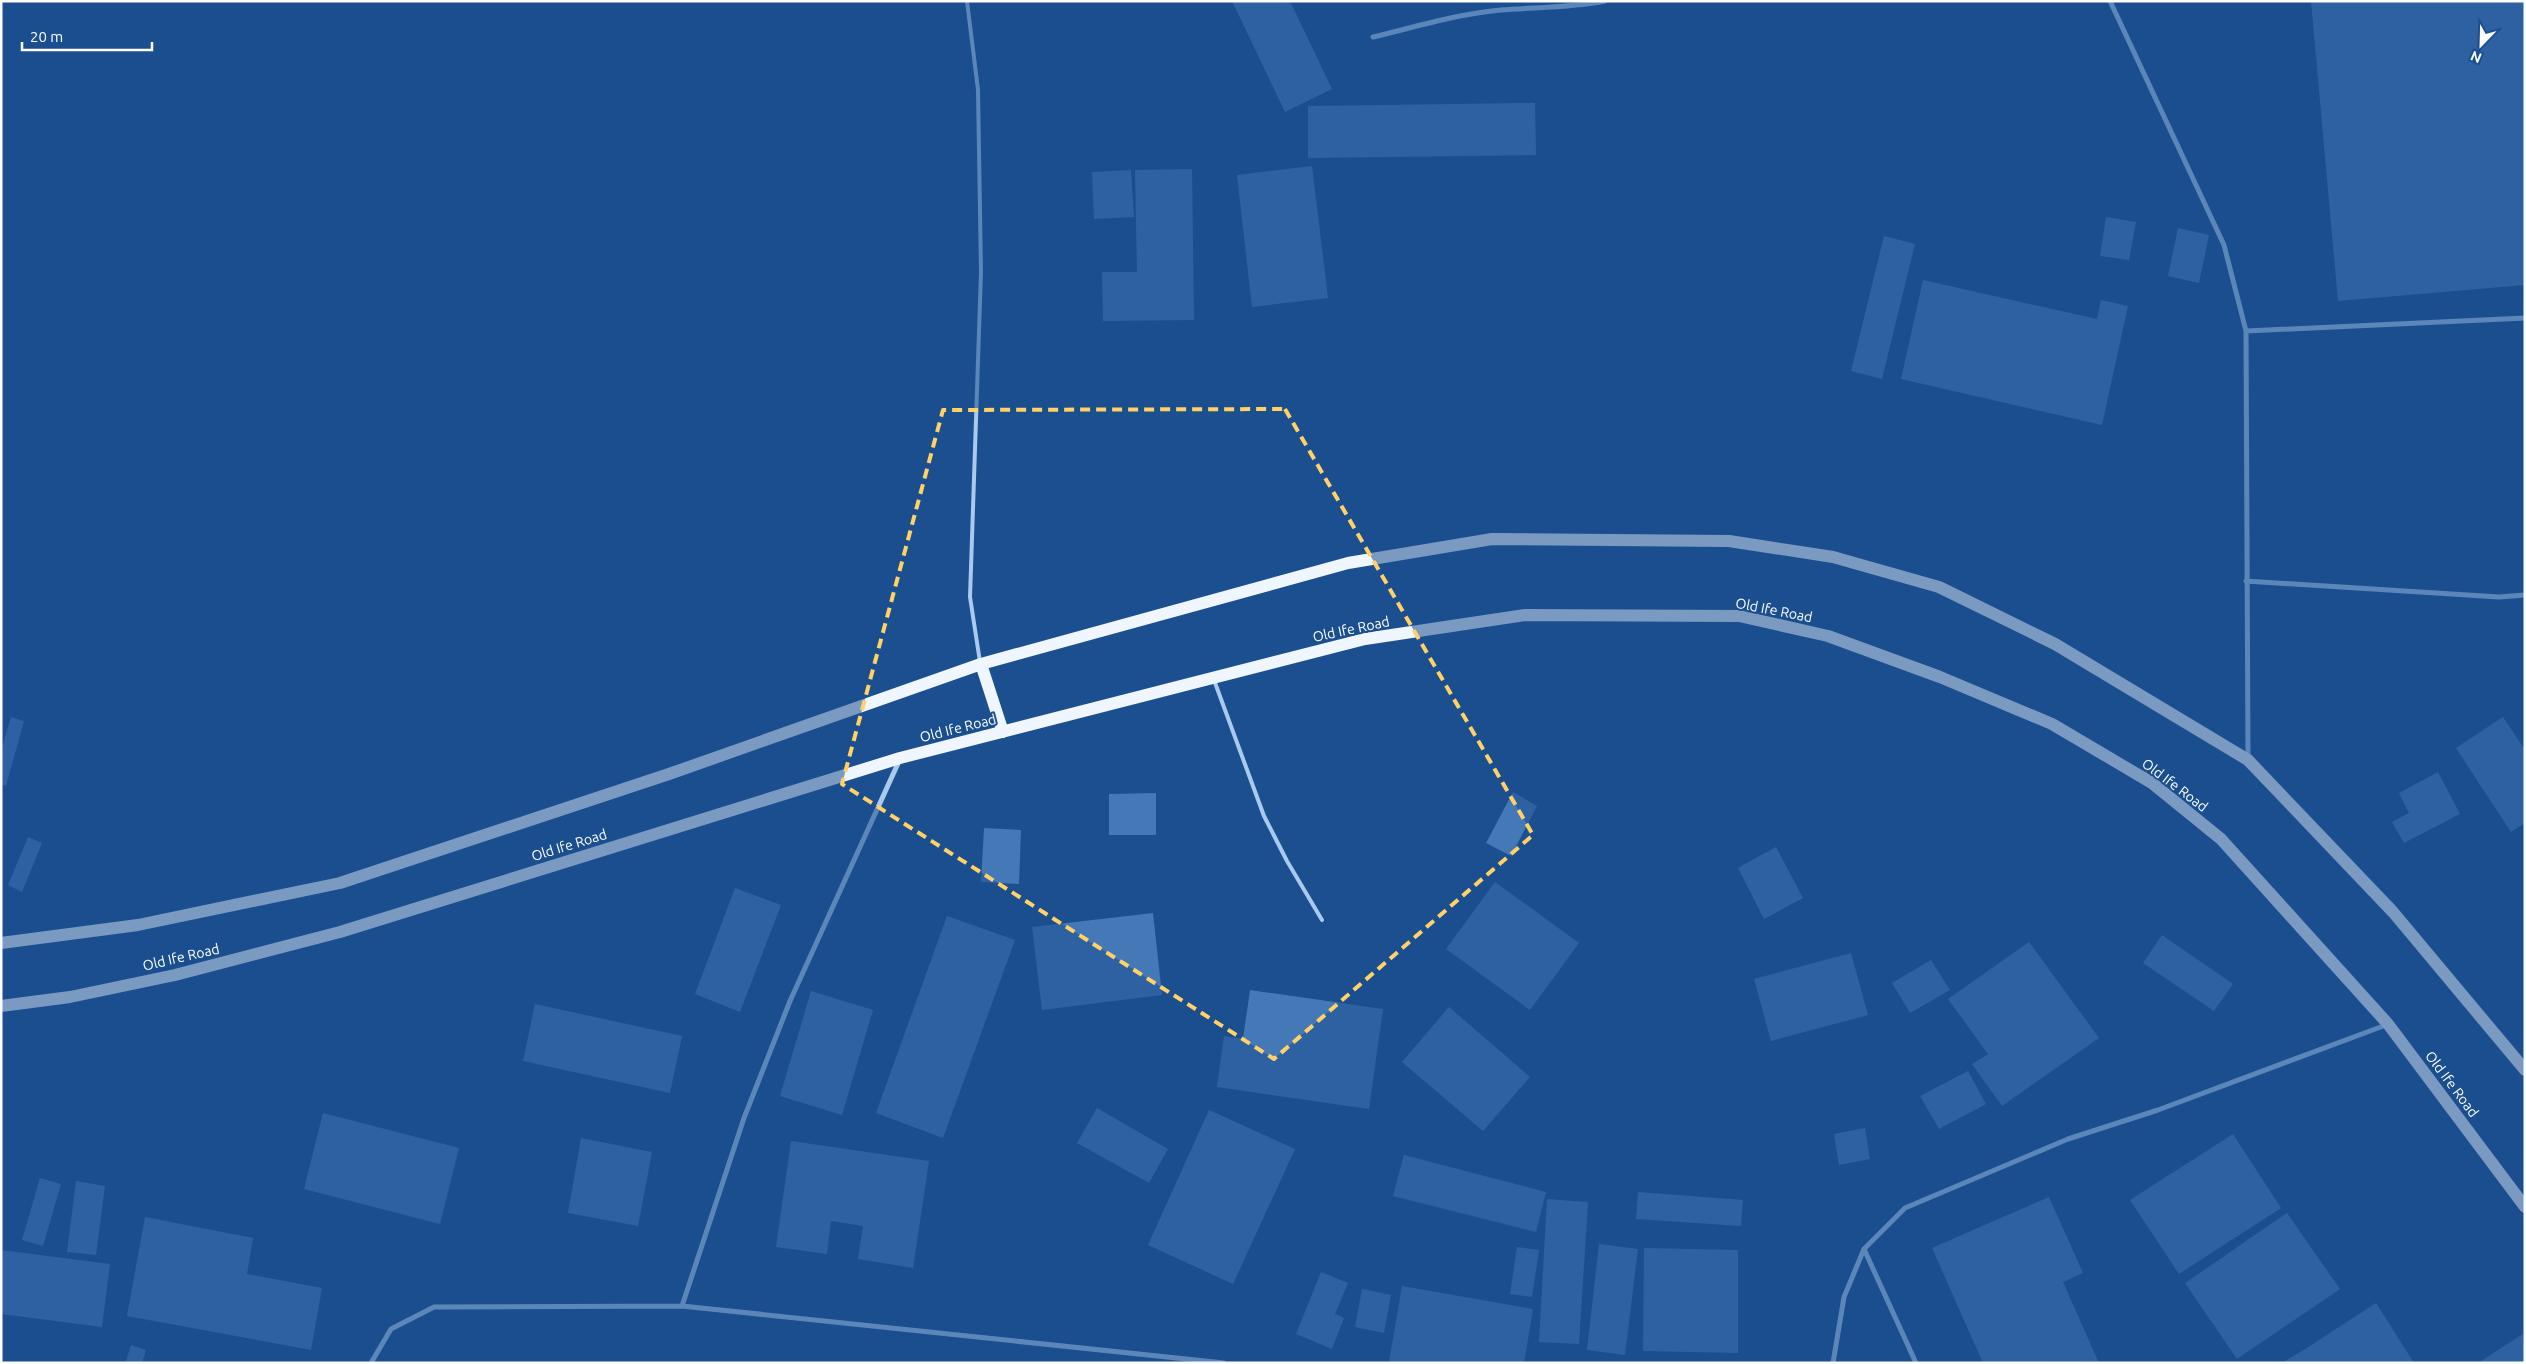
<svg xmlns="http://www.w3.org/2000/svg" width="2526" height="1364" font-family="Ubuntu,sans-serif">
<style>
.building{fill:#4478b7}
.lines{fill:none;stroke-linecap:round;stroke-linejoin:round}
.lane{stroke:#a9c9ee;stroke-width:4}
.street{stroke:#a9c9ee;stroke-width:5}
.primary{stroke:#f0f6ff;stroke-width:12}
.marked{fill:none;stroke:#ffd166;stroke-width:4;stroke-dasharray:10 6;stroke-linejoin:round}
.labels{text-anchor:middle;stroke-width:4;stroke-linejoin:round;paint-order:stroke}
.street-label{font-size:14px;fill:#fff;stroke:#1b4f8f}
</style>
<rect width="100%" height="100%" fill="#1b4f8f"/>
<path class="building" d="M1232,1H1290L1332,89L1285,112Z
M2311,1H2525V285L2338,301Z
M1535,103L1536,155L1308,158V106Z
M1312,166L1328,298L1252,307L1237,175Z
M1192,169L1194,320L1103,321L1102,272H1137L1135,170Z
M1131,170L1134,217L1094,219L1092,172Z
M2106,217L2136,222L2129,260L2100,256Z
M2178,228L2209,235L2199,283L2168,276Z
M1884,236L1915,244L1882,379L1851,371Z
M1923,280L2097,319L2101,300L2128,306L2102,425L1901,379Z
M11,717L24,721L6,786L1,784V751Z
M2503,717L2525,750V823L2511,832L2456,748Z
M2438,772L2460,814L2404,843L2392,822L2409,813L2399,793Z
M1513,792L1537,806L1511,856L1486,843Z
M1156,793V835H1109V794Z
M984,828L1021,830L1019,884L981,882Z
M28,837L42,843L22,892L8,885Z
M1776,847L1803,898L1764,919L1738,868Z
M1495,882L1579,943L1530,1010L1446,949Z
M735,888L781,905L740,1012L695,994Z
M1153,913L1162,995L1042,1010L1032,927Z
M947,916L1015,940L943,1138L876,1113Z
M2162,935L2233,984L2214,1011L2143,963Z
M2029,942L2099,1038L2002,1106L1972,1064L1988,1054L1948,999Z
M1851,953L1868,1015L1771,1041L1754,979Z
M1931,960L1950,990L1910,1013L1892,983Z
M1250,990L1383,1009L1369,1109L1217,1087L1224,1036L1243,1039Z
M811,991L873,1010L842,1115L780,1096Z
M535,1004L682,1036L670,1093L523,1061Z
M1449,1007L1530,1077L1483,1131L1402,1062Z
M1968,1071L1986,1104L1939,1129L1920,1096Z
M1097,1108L1168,1149L1149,1183L1077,1143Z
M1209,1110L1295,1149L1233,1284L1148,1245Z
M323,1113L459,1148L440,1224L304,1189Z
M1865,1128L1870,1159L1839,1165L1834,1134Z
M2233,1134L2281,1208L2179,1274L2130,1200Z
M581,1138L652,1152L638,1226L568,1213Z
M791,1141L929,1161L913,1268L858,1259L863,1226L831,1221L827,1254L776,1247Z
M1404,1155L1546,1192L1536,1232L1393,1196Z
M40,1178L61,1184L43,1246L22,1240Z
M76,1181L105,1186L96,1255L67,1252Z
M1638,1192L1743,1200L1741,1226L1636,1219Z
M2049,1197L2083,1273L2063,1282L2098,1361L1983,1363L1932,1248Z
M1547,1199L1588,1202L1579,1344L1539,1342Z
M2287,1213L2340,1289L2237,1359L2185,1283Z
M145,1217L253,1238L247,1274L322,1288L311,1350L127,1316Z
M1599,1244L1638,1249L1625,1355L1587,1350Z
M1517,1247L1539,1250L1532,1297L1510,1294Z
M1644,1248L1738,1250V1353L1643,1351Z
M1,1250L110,1264L102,1327L1,1314Z
M1321,1272L1348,1283L1335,1314L1344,1318L1332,1349L1296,1334Z
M1402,1286L1533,1309L1524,1363L1389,1362Z
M1362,1289L1391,1295L1384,1333L1355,1327Z
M2376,1303L2414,1363H2282L2305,1349Z
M2523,1334L2525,1363H2478Z
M131,1345L146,1350L142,1363L126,1361Z"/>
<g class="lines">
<path class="lane" d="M967,1L978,90L981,272L970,597L980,662
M1214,680L1264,816L1287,861L1322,920"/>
<path class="street" d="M2110,1L2224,245L2246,331L2248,758
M1373,37C1415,27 1457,14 1501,10C1536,7 1570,8 1605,1
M2246,331L2525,318
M2246,581L2499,597L2525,595
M1864,1249L1916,1363
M682,1306L744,1118L790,1001L900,759
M371,1363L391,1329L434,1307L682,1306L1224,1363
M1833,1363L1844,1297L1864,1249L1905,1208L2068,1139L2158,1110L2386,1025"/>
<path class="primary" d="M981,664L1003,732
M1,943L138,925L340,883L669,774L981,664L1348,563L1492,539L1729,541L1833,557L1939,587L2055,644L2248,760L2393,912L2525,1070
M1,1006L70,997L175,975L340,932L900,758L1365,639L1525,615L1739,616L1828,636L1940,677L2052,724L2152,783L2221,839L2388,1024L2525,1207"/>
</g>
<path d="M0 0H2526V1364H0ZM1285,409L1533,835L1274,1059L842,784L943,410Z" fill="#1b4f8f" fill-opacity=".55" fill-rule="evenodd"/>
<path class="marked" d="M1285,409L1533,835L1274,1059L842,784L943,410Z"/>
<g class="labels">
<g class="street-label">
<text transform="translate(1774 610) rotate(11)" y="5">Old Ife Road</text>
<text transform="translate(1351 629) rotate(-12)" y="5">Old Ife Road</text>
<text transform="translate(958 728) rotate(-14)" y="5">Old Ife Road</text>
<text transform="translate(2175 785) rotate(37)" y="5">Old Ife Road</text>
<text transform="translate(569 845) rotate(-17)" y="5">Old Ife Road</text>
<text transform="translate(181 957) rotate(-13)" y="5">Old Ife Road</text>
<text transform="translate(2452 1084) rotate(53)" y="5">Old Ife Road</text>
</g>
</g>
<rect width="2526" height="1364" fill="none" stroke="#ffffff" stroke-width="5"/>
<g transform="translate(2481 45) rotate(203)" stroke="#1b4f8f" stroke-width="4" paint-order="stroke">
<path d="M0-4L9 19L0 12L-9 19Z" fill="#ffffff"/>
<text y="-8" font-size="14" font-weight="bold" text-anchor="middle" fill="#ffffff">N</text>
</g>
<path d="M22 42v8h130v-8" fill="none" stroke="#ffffff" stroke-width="2.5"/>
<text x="30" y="42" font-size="15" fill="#ffffff" stroke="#1b4f8f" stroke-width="4" paint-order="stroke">20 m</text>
</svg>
